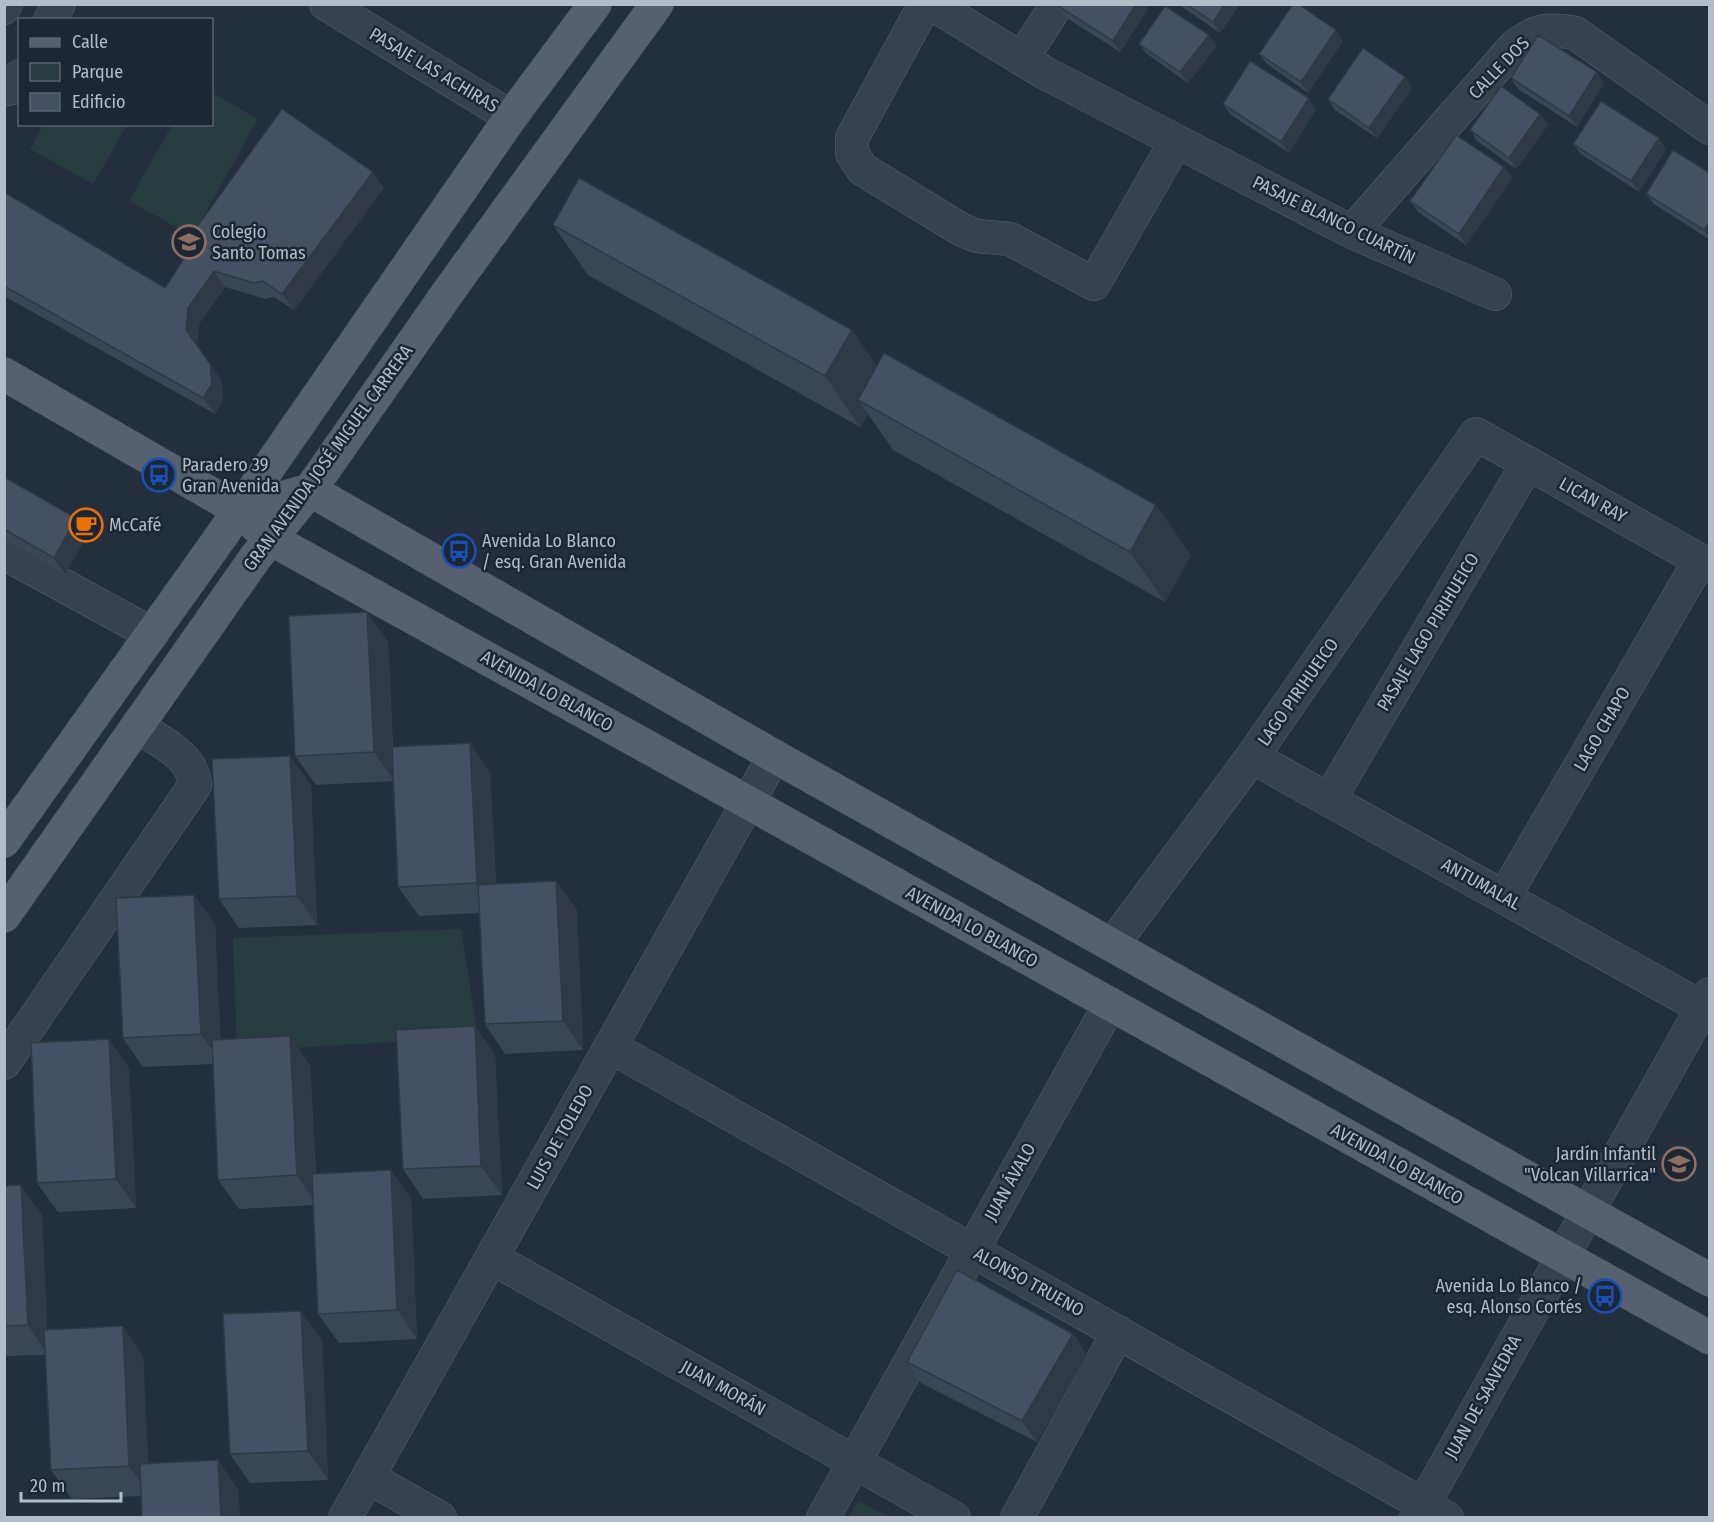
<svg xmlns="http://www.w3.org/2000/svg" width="1714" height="1522" font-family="'Fira Sans Condensed',sans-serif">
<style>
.green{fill:#263c3f}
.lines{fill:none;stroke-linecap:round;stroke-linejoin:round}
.minor-casing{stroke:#565f6c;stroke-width:34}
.major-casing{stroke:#414a57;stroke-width:34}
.minor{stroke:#38414e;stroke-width:33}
.major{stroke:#56606e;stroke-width:33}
.wall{fill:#3b4654}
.shaded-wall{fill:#303945}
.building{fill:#455162;stroke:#303945;stroke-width:1.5}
.labels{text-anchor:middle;stroke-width:5;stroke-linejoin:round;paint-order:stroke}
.street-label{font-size:18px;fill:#b4bcc9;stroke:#1d2633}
.poi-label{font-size:18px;fill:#b4bcc9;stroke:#1d2633;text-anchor:start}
</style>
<rect width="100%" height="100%" fill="#242f3e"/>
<path class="green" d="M212,93L258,119L193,236L129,201L172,125L212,124Z
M44,124H127V125L93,184L30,149Z
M461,929L478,1037L237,1051L233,938Z
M858,1501L889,1517H849Z"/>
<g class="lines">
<defs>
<path id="minor" d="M326,4L511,117
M925,4L852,138V153L862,169L962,230L977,236L1010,239L1094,284L1176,141
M932,4L1045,73L1352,232L1495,294
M4,8L6,4
M50,20L59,4
M1022,59L1057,4
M4,90L13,88L20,76
M1352,232L1514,47C1536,29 1548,28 1575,33L1710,128
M4,553L152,634
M1252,757L1710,1012
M1329,800L1528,463
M1504,897L1700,560
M1113,944L1252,757L1476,434L1710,566
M611,1047L1447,1518
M4,1063L195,785C193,755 160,742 137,726
M492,1258L954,1518
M368,1477L440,1518
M345,1518L774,756
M823,1518L1110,1004
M1017,1518L1118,1332
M1416,1518L1710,994"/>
<path id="major" d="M4,374L239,510L269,538L749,803L1710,1338
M239,510L310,490L774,756L1710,1280
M4,841L222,535L511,117L595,4
M4,916L255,558L310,490L451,288L657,4"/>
</defs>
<use href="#minor" class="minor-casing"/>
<use href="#major" class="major-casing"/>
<use href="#minor" class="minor"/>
<use href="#major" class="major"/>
</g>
<path class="wall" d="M1055,4L1148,9L1120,52L1062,15Z
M1178,4H1240L1220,33Z
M1209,35L1217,46L1188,83L1147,54L1139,44Z
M1343,41L1308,93L1267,64L1259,54Z
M1405,77L1412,88L1377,138L1335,110L1328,99Z
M1511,78L1604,83L1577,127L1518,89Z
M1223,104L1316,109L1289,153L1231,115Z
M1540,114L1548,125L1516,169L1477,141L1470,130Z
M1573,144L1666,149L1639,192L1581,154Z
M1504,167L1512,178L1466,245L1418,212L1410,201Z
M1710,173V240L1654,204L1646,194Z
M384,188L294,310L274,297L265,299L225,287L199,324L197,345L221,380L223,400L215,414L4,296V192L165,288L198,237L194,231Z
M553,225L877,366L1156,505L1191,555L1165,602L893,450L868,414L860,427L588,275Z
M4,477L88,534L65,574L4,539Z
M388,641L393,747L470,743L490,773L496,884L556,881L577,910L583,1050L505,1054L485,1024L479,913L419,916L398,887L393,781L316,785L295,756Z
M311,785L317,925L239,928L219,899Z
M215,924L220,1039L310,1065L316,1174L391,1170L411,1199L417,1339L339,1343L318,1314L314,1205L239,1209L218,1180L213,1064L143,1067L123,1038Z
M475,1026L495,1055L502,1195L423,1199L403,1169Z
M129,1068L136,1208L58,1212L37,1183Z
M4,1186L42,1215L47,1330L143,1356L148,1463L238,1489L240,1518H142L141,1496L72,1499L51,1470L46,1355L4,1356Z
M1073,1334L1087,1355L1037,1442L921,1383L907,1362Z
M322,1340L328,1480L250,1483L230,1454Z"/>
<path class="shaded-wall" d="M1136,4H1145L1148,9L1120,52L1113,41Z
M1225,4H1240L1220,33L1213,22Z
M1336,30L1343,41L1308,93L1301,82Z
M1209,35L1217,46L1188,83L1180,72Z
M1597,72L1604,83L1577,127L1569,116Z
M1405,77L1412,88L1377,138L1369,128Z
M1309,98L1316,109L1289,153L1281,142Z
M1540,114L1548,125L1516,169L1509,158Z
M1659,138L1666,149L1639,192L1631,181Z
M1504,167L1512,178L1466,245L1459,234Z
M373,172L384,188L294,310L282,294Z
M1710,222V238L1704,230Z
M214,271L225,287L199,324L197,346L186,330L188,308Z
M852,330L887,380L858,400L868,414L860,427L825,376Z
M210,364L221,380L223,400L215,414L203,398Z
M1156,505L1191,555L1165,602L1130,552Z
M76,518L88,534L65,574L54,558Z
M367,612L388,641L394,781L374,752Z
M470,743L490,773L497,912L477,883Z
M290,756L311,785L317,925L297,896Z
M556,881L577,910L583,1050L563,1021Z
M194,895L215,924L222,1064L201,1034Z
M475,1026L495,1055L502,1195L481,1166Z
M290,1036L310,1065L317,1205L297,1175Z
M109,1039L129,1068L136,1208L116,1179Z
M391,1170L411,1199L417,1339L397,1310Z
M21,1185L42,1215L48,1355L28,1325Z
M301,1311L322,1340L328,1480L308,1451Z
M123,1326L143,1356L150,1495L129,1466Z
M1073,1334L1087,1355L1037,1442L1022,1421Z
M218,1460L238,1489L240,1518H221Z"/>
<path class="building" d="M1055,4H1136L1113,41Z
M1186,4H1225L1213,22Z
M1293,4H1298L1336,30L1301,82L1259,54Z
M1165,6L1209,35L1180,72L1139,44Z
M1538,35L1597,72L1569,116L1511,78Z
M1363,48L1405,77L1369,128L1328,99Z
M1250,61L1309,98L1281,142L1223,104Z
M1501,86L1540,114L1509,158L1470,130Z
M1601,101L1659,138L1631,181L1573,144Z
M282,109L373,172L282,294L263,281L254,283L214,271L188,308L186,330L210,364L212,384L203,398L4,286V192L165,288L199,235L194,231Z
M1456,135L1504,167L1459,234L1410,201Z
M1673,150L1710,173V222L1704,230L1646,194Z
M579,178L852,330L825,376L553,225Z
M884,353L1156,505L1130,552L858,400Z
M4,477L76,518L54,558L4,529Z
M367,612L374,752L295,756L289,616Z
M470,743L477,883L398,887L392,747Z
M290,756L297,896L219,899L212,759Z
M556,881L563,1021L485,1024L478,885Z
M194,895L201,1034L123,1038L116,898Z
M475,1026L481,1166L403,1169L396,1030Z
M290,1036L297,1175L218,1180L212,1040Z
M109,1039L116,1179L37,1183L31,1043Z
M391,1170L397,1310L318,1314L312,1174Z
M21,1185L28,1325L4,1326V1186Z
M957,1270L1073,1334L1022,1421L907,1362Z
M301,1311L308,1451L230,1454L223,1314Z
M123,1326L129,1466L51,1470L44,1330Z
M218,1460L221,1518H142L140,1464Z"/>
<defs>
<symbol id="school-ring" viewBox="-11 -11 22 22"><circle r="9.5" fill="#1d2633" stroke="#8d6e63" stroke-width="1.5"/><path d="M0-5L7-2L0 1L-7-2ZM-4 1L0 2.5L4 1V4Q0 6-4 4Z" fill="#8d6e63"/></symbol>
<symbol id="bus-ring" viewBox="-11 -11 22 22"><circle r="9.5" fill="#1d2633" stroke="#1a4fb4" stroke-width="1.5"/><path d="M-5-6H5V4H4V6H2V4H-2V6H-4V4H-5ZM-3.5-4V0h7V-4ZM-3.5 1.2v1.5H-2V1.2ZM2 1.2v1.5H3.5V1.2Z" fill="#1a4fb4"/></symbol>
<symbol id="cafe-ring" viewBox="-11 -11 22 22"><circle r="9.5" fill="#1d2633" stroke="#e8710a" stroke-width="1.5"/><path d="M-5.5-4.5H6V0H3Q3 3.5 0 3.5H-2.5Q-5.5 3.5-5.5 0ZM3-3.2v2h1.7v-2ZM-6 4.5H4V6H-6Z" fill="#e8710a"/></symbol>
</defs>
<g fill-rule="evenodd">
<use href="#school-ring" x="170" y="223" width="38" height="38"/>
<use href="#bus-ring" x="140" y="456" width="38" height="38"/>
<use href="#cafe-ring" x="67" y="506" width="38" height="38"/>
<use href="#bus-ring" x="440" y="532" width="38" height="38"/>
<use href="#school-ring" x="1660" y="1145" width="38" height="38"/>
<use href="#bus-ring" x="1586" y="1277" width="38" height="38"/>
</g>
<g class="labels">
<g class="street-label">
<text transform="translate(1499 68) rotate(-46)" y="6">CALLE DOS</text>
<text transform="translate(434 70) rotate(31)" y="6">PASAJE LAS ACHIRAS</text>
<text transform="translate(1334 220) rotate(26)" y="6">PASAJE BLANCO CUARTÍN</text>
<text transform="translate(328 458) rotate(-54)" y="6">GRAN AVENIDA JOSÉ MIGUEL CARRERA</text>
<text transform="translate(1593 500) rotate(29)" y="6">LICAN RAY</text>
<text transform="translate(1428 632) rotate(-59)" y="6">PASAJE LAGO PIRIHUEICO</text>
<text transform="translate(547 691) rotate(29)" y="6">AVENIDA LO BLANCO</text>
<text transform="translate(1298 692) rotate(-55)" y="6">LAGO PIRIHUEICO</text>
<text transform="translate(1602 729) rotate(-60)" y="6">LAGO CHAPO</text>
<text transform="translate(1481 884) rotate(29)" y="6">ANTUMALAL</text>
<text transform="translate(972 927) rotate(29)" y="6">AVENIDA LO BLANCO</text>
<text transform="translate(560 1137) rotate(-61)" y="6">LUIS DE TOLEDO</text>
<text transform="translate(1397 1164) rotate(29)" y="6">AVENIDA LO BLANCO</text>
<text transform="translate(1010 1182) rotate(-61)" y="6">JUAN ÁVALO</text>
<text transform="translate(1029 1282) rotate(29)" y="6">ALONSO TRUENO</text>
<text transform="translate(723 1388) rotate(29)" y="6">JUAN MORÁN</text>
<text transform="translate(1483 1397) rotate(-61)" y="6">JUAN DE SAAVEDRA</text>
</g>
<g class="poi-label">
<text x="212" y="238">Colegio<tspan x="212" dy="21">Santo Tomas</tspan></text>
<text x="182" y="471">Paradero 39<tspan x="182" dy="21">Gran Avenida</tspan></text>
<text x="109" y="531">McCafé</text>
<text x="482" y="547">Avenida Lo Blanco<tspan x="482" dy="21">/ esq. Gran Avenida</tspan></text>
<text x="1656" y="1160" text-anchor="end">Jardín Infantil<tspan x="1656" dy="21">"Volcan Villarrica"</tspan></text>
<text x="1582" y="1292" text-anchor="end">Avenida Lo Blanco /<tspan x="1582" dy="21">esq. Alonso Cortés</tspan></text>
</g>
</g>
<rect width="1714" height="1522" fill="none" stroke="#b4bcc9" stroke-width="12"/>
<rect x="18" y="18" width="195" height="108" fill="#1d2633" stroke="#59626f" stroke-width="1.5"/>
<rect x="30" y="38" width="30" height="9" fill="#56606e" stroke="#59626f" stroke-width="1.5"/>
<text x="72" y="48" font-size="18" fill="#b4bcc9">Calle</text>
<rect x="30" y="63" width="30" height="18" fill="#263c3f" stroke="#59626f" stroke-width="1.5"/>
<text x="72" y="78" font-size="18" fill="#b4bcc9">Parque</text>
<rect x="30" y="93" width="30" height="18" fill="#455162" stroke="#59626f" stroke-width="1.5"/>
<text x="72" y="108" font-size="18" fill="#b4bcc9">Edificio</text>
<path d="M21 1492v9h100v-9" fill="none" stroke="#b4bcc9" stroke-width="3"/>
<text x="30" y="1492" font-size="18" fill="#b4bcc9" stroke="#1d2633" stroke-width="4.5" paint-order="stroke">20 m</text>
</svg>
